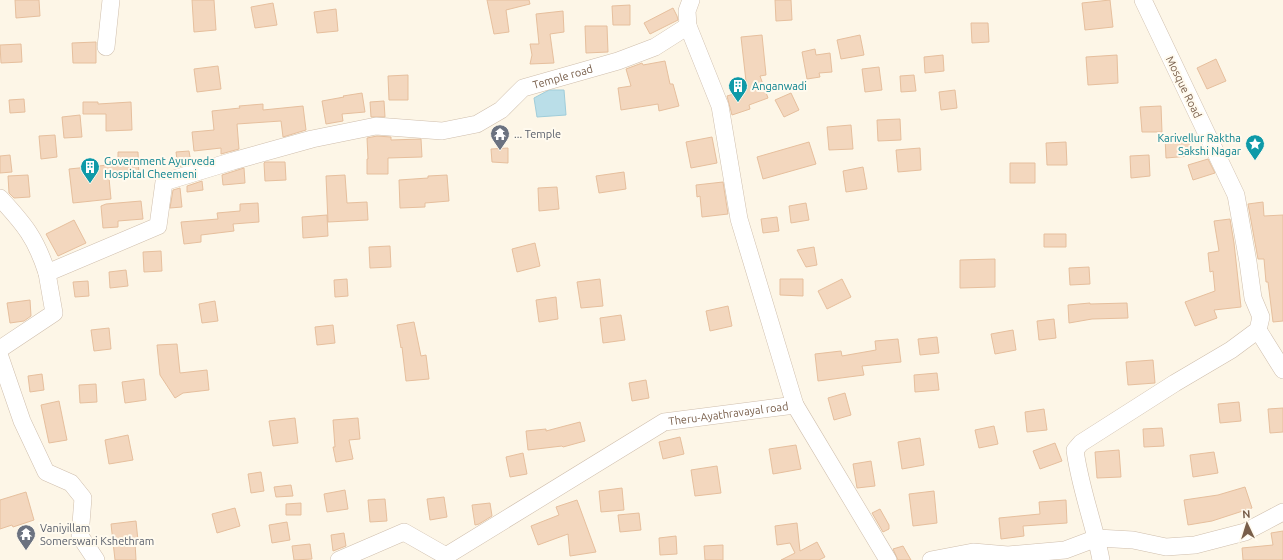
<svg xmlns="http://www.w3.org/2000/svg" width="1283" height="560" font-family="Ubuntu,sans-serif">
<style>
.water{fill:#badee8;stroke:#a0cdda}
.building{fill:#f3d7be;stroke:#e6bf9d}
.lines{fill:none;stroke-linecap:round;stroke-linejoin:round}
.minor-casing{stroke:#cfbeac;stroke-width:18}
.minor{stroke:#fff;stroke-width:17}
.labels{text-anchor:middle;stroke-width:4;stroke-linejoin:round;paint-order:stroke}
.street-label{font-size:11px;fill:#785e4a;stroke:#fffaee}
.culture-label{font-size:11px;fill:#0d838f;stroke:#fffaee;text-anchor:start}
.worship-label{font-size:11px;fill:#5b616d;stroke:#fffaee;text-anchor:start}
</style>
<rect width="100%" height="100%" fill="#fdf6e7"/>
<path class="water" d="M549,90H564L566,115L537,117L534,98Z"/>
<path class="building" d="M15,0H39L40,16L16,18Z
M192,0H214L216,30L194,32Z
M487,0H529L530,4L506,10L509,32L494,34Z
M775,0H791L792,20L776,21Z
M1110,0L1113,27L1085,30L1082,3Z
M273,3L277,25L255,28L251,7Z
M630,5V25H613L612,6Z
M673,8L677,16L678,20L650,34L644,23Z
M336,9L338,31L317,33L314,12Z
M563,11L564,32L550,34L554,63L530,64L532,55L530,44H539L536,14Z
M971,23H988L989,42L972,43Z
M585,26H607L608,52L586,53Z
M762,35L766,75L760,76L768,98L749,105L750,109L732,115L727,96L747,90L741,37Z
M860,35L864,55L841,59L837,40Z
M96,42V63H73L72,43Z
M21,44L22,62L1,63L0,45Z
M815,49L816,55L830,53L832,72L819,73L820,77L807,79L802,52Z
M943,55L944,71L925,73L924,57Z
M1117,55L1118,83L1088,85L1086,57Z
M1216,59L1226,81L1207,89L1197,68Z
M665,61L670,84H673L679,106L659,111L658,104L621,110L618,88L631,86L626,69L642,63L643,65Z
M218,66L221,89L197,92L194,69Z
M879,67L882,90L865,92L862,69Z
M408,75V100H389L388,76Z
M914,75L916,91L901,92L900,76Z
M955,90L957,108L941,110L939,92Z
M362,93L365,112L342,114L343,121L326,124L322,101L344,97L343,96Z
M791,93L799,110L784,117L775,100Z
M24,99L25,112L10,113L9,100Z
M384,101L385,117H371L370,102Z
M83,102H98V104L131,102L132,130L106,131V114H83Z
M263,104V110L303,106L306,130L283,137L281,121L237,124L239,149L221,154V148L194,151L192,132L214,130L212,111L240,108L239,106Z
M1161,106L1162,132H1142L1140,107Z
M80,115L82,137L64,138L62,117Z
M900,119L901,140L878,141L877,120Z
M851,125L853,149L829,150L827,127Z
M55,135L57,157L41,159L39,136Z
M377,136L391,137V140L421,139L422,157L388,158V174H367V159H368L367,138Z
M1189,136L1190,156L1166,158L1165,137Z
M712,137L717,163L691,168L686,142Z
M809,142L816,164L763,179L757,157Z
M1066,142L1067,165H1047L1046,143Z
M508,148V163L492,162L491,149Z
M920,148L921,170L898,172L896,150Z
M189,151L191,163L178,167L176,152Z
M118,152H138L139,177L109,178L111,199L73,203L69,169L118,164Z
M10,155L12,172L0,173V156Z
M1149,155L1150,176L1131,178L1130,156Z
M1208,159L1215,173L1193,180L1188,165Z
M265,162H285L286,180L265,181L264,163Z
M1010,163H1035V183H1010Z
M863,167L867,189L846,192L843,171Z
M244,168L245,183L223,185L222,175Z
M624,172L626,189L599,193L596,176Z
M28,175L30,197L14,198L9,193L8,176Z
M345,175L347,203L367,202L368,220L328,222L326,176Z
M447,175L449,201L425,203V207L400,208L399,180L428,178V176Z
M202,181L203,190L187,192V186Z
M723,182L728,214L702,217L700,196L697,197L696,185Z
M557,187L559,209L539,211L538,188Z
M180,188L182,207L170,208L173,190Z
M141,201L143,219L118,221V227L103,228L101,206L106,204Z
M1263,202L1264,216L1283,215V321L1273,322L1268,282H1266L1264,259H1258L1248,204Z
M258,203L259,222L233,224L234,231L201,235V242L184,244L181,222L218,219L217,213L240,211V204Z
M806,203L809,220L791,223L789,206Z
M327,215L328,236L303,238L302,217Z
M777,217L779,231L763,233L761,219Z
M1230,219L1234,243L1241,307L1214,310L1217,318L1195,326L1185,302L1215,291L1213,271L1210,272L1208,253L1219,251L1214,221Z
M74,220L86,243L58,256L46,234Z
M1044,234H1066V247H1044Z
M535,243L540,266L517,272L512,249Z
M390,246L391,267L370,268L369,247Z
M814,247L817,265L806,267L797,250Z
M161,251L162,271L144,272L143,252Z
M995,259V287L960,288V260Z
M1089,267L1090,284L1070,285L1069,268Z
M126,270L128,286L110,288L109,272Z
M347,279L348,296L335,297L334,280Z
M600,279L603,306L581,308L577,282Z
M780,279H803V296L780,295Z
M842,279L851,297L827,309L818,291Z
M88,281L89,296L75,297L73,282Z
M556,297L558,319L539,322L536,300Z
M30,300L31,316L24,321L10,323L7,303Z
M215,301L218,321L202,323L199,304Z
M1090,303V304L1127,303L1128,318L1092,319L1069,323L1068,305Z
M728,306L732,326L710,331L706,311Z
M621,315L625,340L603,343L600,318Z
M1054,319L1056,338L1039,340L1037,321Z
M414,322L421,356L426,355L429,379L406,381L402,347L401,348L397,325Z
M333,325L335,343L317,345L315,327Z
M109,328L111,349L94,351L91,330Z
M1013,330L1016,350L995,354L991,334Z
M937,337L939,353L920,355L918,339Z
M898,339L901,362L862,366L864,375L818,381L815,354L841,351L842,356L876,350L875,341Z
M177,344L180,373L207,370L209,390L183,393L175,398L160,375L157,345Z
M1153,360L1155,383L1128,385L1126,362Z
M937,373L939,390L915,392L914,375Z
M42,374L44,390L30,392L28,376Z
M144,379L146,400L125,403L122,382Z
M646,380L649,398L632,401L629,383Z
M96,384L97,402L80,403L79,385Z
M845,393L851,415L834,420L828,398Z
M59,401L67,440L49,443L41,405Z
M1239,402L1241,421L1220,423L1218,404Z
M1283,408V432L1270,433L1268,409Z
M1044,409L1047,430L1027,432L1025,412Z
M295,418L298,443L273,446L269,421Z
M358,418L360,439L349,440L353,459L336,462L333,447H335L333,420Z
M580,422L585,441L563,447L562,446L528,450L526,431L546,429V431Z
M994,426L998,444L979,448L975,430Z
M1162,428L1164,446L1144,447L1143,429Z
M128,435L133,460L109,464L105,440Z
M680,437L684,454L663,459L659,442Z
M920,438L924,465L902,469L898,442Z
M1055,443L1062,461L1040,469L1033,451Z
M796,445L801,469L773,474L769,449Z
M1119,450L1121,477L1097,478L1095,452Z
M1214,452L1218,473L1193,477L1190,455Z
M523,453L527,474L510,477L506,457Z
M871,461L875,486L857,488L853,464Z
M717,466L721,493L695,496L691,470Z
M261,472L264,491L251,493L248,474Z
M291,485L293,496L276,497L274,487Z
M1245,487L1252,508L1212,521L1188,525L1184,500L1218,495Z
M622,488L624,510L601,512L599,491Z
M345,490L348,509L327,512L324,494Z
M934,491L937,523L913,526L909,494Z
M26,492L34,520L13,527L12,525L0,529V500Z
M444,497L447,517L430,520L427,499Z
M385,499L387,521L370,522L368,500Z
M577,500L596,552L570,556L568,534L538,545L531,526L559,515L556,507Z
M1066,500L1067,523L1023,526L1024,536L1001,539L999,518L1040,514L1039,502Z
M301,503V515H286V504Z
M490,503L492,516L479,524L475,525L472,505Z
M235,508L240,526L217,533L212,514Z
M880,509L889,525V529L883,532L872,513Z
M639,513L641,530L620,532L618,515Z
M136,521L138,541L135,542L136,560H115L111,524Z
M287,522L290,540L272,543L269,525Z
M797,523L800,551L817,542L825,557L819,560H781L795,553L790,543L777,545L775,526Z
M1283,531V560H1243L1242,548L1273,545L1271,533Z
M344,533L346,546L333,551L331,535Z
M676,536L677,554L660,555L659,538Z
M310,544L312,559L294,560L292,546Z
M723,545V560H705L704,546Z
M903,546L911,560H898L893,549Z"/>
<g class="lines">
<defs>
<g id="minor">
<path d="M106,47L111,0"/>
<path d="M0,198C24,224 36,238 47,273"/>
<path d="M1258,330L1283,370"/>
<path id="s1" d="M0,349L54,313L47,273L158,226L164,182L233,161L312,139L376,126L442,131L477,124L501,110L523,88L618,61L655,47L688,26"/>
<path d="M0,357L22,421L46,472L71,483L83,498L80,536L96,560"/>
<path d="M795,405L888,560"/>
<path id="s2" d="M339,560L404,532L446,556L664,422L795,405L739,219L720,106L688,26L687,11L691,0"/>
<path d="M931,560L973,552L1008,555L1065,550L1097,538L1133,540L1166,547L1195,545L1245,532L1283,512"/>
<path d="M1101,560C1094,523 1080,488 1075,450L1081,443L1175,383L1231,350L1258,330L1261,317L1253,298L1248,262L1236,195L1143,0"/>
</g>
</defs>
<use href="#minor" class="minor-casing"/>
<use href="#minor" class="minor"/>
</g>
<defs>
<symbol id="building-pin" viewBox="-11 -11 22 30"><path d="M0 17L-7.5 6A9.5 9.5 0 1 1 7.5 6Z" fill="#0f9aa8" stroke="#fffaee"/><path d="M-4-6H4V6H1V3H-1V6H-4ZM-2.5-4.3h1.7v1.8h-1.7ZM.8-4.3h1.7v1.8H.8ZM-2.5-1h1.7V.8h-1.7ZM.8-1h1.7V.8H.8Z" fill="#fff"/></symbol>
<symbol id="temple-pin" viewBox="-11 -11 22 30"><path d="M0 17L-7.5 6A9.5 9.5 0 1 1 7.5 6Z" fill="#6b7280" stroke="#fffaee"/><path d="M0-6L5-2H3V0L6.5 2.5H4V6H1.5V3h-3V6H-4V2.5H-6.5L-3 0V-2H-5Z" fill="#fff"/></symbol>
<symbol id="sight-pin" viewBox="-11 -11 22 30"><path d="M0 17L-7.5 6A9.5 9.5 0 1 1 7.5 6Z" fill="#0f9aa8" stroke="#fffaee"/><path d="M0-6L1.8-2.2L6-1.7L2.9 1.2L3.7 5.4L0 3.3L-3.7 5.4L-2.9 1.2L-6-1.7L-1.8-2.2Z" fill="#fff"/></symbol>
</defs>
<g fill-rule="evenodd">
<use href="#building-pin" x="727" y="75" width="22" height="30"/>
<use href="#temple-pin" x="489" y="123" width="22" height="30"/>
<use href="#sight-pin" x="1244" y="133" width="22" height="30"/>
<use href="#building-pin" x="79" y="156" width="22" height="30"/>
<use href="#temple-pin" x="15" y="523" width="22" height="30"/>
</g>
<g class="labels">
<g class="street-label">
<text dy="4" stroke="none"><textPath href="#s1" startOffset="692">Temple road</textPath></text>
<text transform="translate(1184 87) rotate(64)" y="4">Mosque Road</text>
<text dy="4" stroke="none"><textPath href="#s2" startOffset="440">Theru-Ayathravayal road</textPath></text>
</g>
<g class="culture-label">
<text x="752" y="90">Anganwadi</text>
<text x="1241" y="142" text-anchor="end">Karivellur Raktha<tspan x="1241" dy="13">Sakshi Nagar</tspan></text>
<text x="104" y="165">Government Ayurveda<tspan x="104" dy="13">Hospital Cheemeni</tspan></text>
</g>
<g class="worship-label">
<text x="514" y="138">... Temple</text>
<text x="40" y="532">Vaniyillam<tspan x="40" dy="13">Somerswari Kshethram</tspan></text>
</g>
</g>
<g transform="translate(1247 524) rotate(356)" stroke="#fffaee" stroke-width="3" paint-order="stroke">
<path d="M0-3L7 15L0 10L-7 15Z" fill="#785e4a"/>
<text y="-6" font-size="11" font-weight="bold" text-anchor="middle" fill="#785e4a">N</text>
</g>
</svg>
